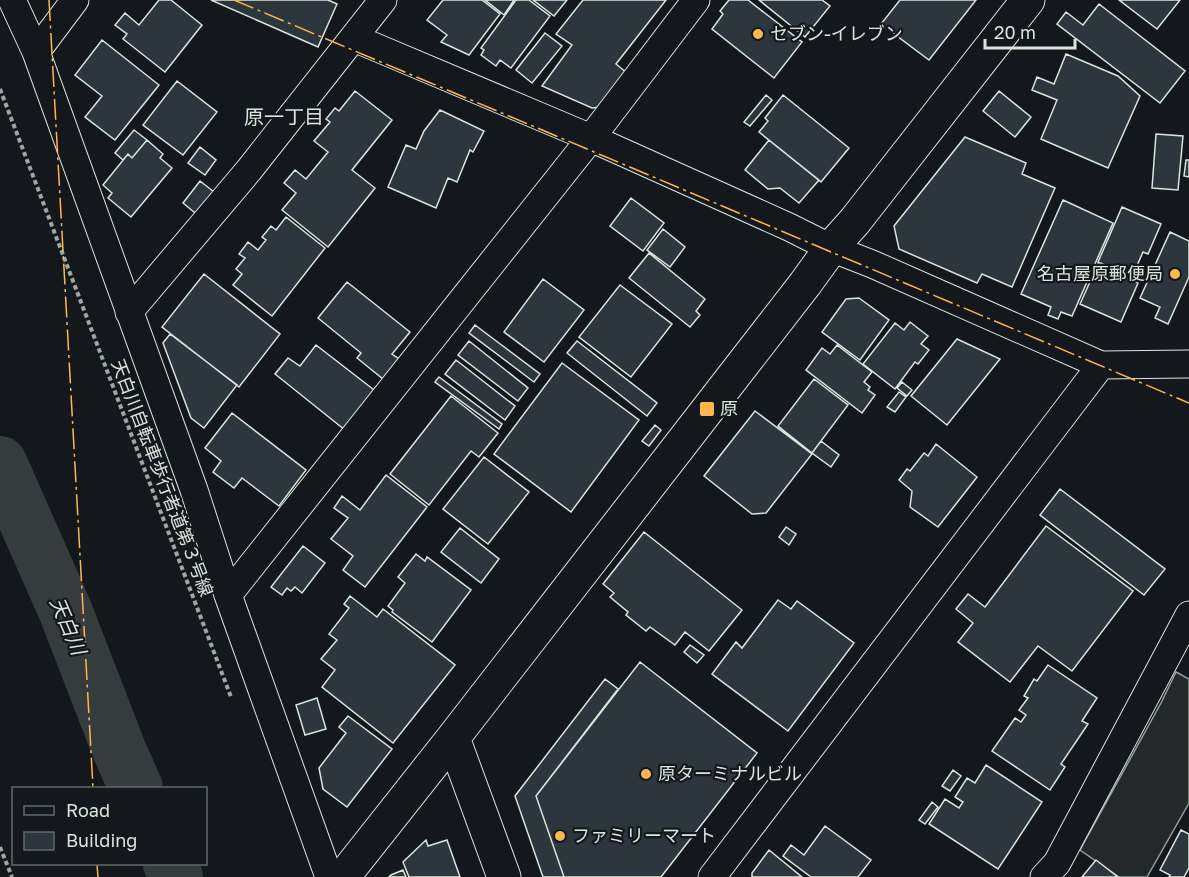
<svg xmlns="http://www.w3.org/2000/svg" width="1189" height="877" font-family="'Golos Text','Noto Sans JP',sans-serif">
<style>
.parking{fill:#24282b;stroke:#939e99;stroke-width:1.5}
.lines{fill:none;stroke-linecap:round;stroke-linejoin:round}
.river{stroke:#363b3e;stroke-width:54}
.building{fill:#2c363c;stroke:#d8e6dc;stroke-width:1.5}
.minor-casing{stroke:#d8e6dc;stroke-width:29}
.tertiary-casing{stroke:#d8e6dc;stroke-width:35}
.path{stroke:#9da8a2;stroke-width:4;stroke-dasharray:4.5 3;stroke-linecap:butt}
.minor{stroke:#14181c;stroke-width:27}
.tertiary{stroke:#14181c;stroke-width:33}
.power{stroke:#ffb74d;stroke-width:1.5;stroke-dasharray:21 4.5 3 4.5;stroke-linecap:butt}
.poi-dot{fill:#ffb74d;stroke:#14181c;stroke-width:2}
.labels{text-anchor:middle;stroke-width:4.5;stroke-linejoin:round;paint-order:stroke}
.poi-label{font-size:18px;fill:#d8e6dc;stroke:#14181c;text-anchor:start}
.street-label{font-size:18px;fill:#d8e6dc;stroke:#14181c}
.neighbourhood-label{font-size:20px;fill:#d8e6dc;stroke:#14181c}
.water-label{font-size:20px;font-style:italic;fill:#d8e6dc;stroke:#14181c}
</style>
<rect width="100%" height="100%" fill="#14181c"/>
<path class="parking" d="M1176,672L1189,679V803L1147,877H1119L1080,850L1161,703Z"/>
<g class="lines">
<path class="river" d="M0,463L65,610L120,752L136,788
M170,864L176,877"/>
</g>
<path class="building" d="M159,0H171L202,25L165,72L123,39L127,34L115,25L125,13L139,25Z
M211,0H328L337,4L318,47Z
M443,0H482L500,14L469,55L441,42L447,35L427,20Z
M485,0H514L504,15Z
M516,0H529L550,16L511,68L500,60L496,66L481,55L484,50L481,48Z
M533,0H567L554,16Z
M583,0H666L616,64L627,73L601,107L592,108L542,86L572,45L556,34Z
M729,0H748L802,42L774,78L712,29L723,14L720,11Z
M759,0H822L830,6L805,37Z
M900,0H976L929,60L881,24Z
M1119,0H1180L1157,29Z
M1099,4L1185,71L1160,103L1057,24L1066,12L1083,25Z
M545,33L562,46L532,83L516,70Z
M102,40L159,85L115,140L85,117L102,96L75,75Z
M1066,54L1118,76L1140,96L1108,168L1041,139L1057,100L1032,90L1037,77L1054,84Z
M177,81L217,112L183,155L143,125Z
M355,91L392,120L352,170L375,188L328,247L282,210L296,193L284,183L295,170L306,179L328,152L314,141L330,122L326,119L335,108L339,111Z
M999,91L1031,117L1015,137L983,111Z
M766,95L772,100L750,126L744,122Z
M783,95L849,148L821,182L759,132L768,121L765,118Z
M440,110L484,131L473,152L470,150L457,182L448,178L436,208L388,187L406,145L416,149L424,131Z
M134,130L147,140L132,158L128,154L123,160L115,153Z
M1156,134L1183,136L1178,190L1152,188Z
M965,137L1026,163L1022,174L1055,188L1012,287L982,274L977,283L899,249L894,226Z
M147,140L163,154L160,158L172,168L131,217L108,198L112,193L103,185L128,154L132,158Z
M769,140L819,180L799,203L780,188L768,189L745,170Z
M200,147L216,160L205,175L188,163Z
M1186,160H1189V177L1184,176Z
M200,181L218,195L200,217L183,203Z
M631,198L664,223L643,251L610,226Z
M1063,200L1113,223L1072,316L1061,312L1058,319L1048,315L1051,307L1021,294Z
M1122,207L1161,224L1148,254L1143,252L1132,277L1098,262Z
M286,217L325,248L272,316L233,285L242,274L236,269L245,258L239,254L248,242L258,250L266,240L262,237L271,226L276,230Z
M663,229L685,247L670,267L647,250Z
M1170,232L1189,241V277L1168,324L1155,318L1160,307L1140,298Z
M649,253L705,299L696,311L700,315L690,327L629,278Z
M1098,264L1138,283L1121,322L1080,304Z
M204,274L280,334L239,387L162,327Z
M543,279L584,310L544,362L504,332Z
M347,282L410,332L392,354L399,359L383,379L357,358L361,353L318,318Z
M620,285L672,324L631,377L579,337Z
M859,298L889,320L860,360L822,332L846,299Z
M910,322L928,336L921,344L929,350L918,364L915,362L895,389L863,364L895,323L904,330Z
M475,325L540,374L534,382L469,333Z
M170,334L237,385L204,428L191,418L163,343Z
M957,339L1000,359L947,425L911,396Z
M469,341L528,388L518,401L458,355Z
M577,341L657,403L647,416L567,353Z
M316,345L378,393L345,430L275,374L288,358L300,366Z
M837,345L872,372L864,382L870,387L868,390L875,395L862,413L806,370L822,348L830,354Z
M456,360L515,406L505,420L445,374Z
M562,363L639,420L571,512L494,454Z
M439,377L502,424L499,429L435,382Z
M814,379L848,405L812,453L778,426Z
M902,382L912,390L907,396L897,388Z
M899,392L906,397L895,412L887,407Z
M451,396L498,433L479,457L471,451L429,505L390,474Z
M755,411L812,454L766,513L752,514L704,476Z
M232,413L306,470L279,506L242,478L234,488L213,472L221,461L205,448Z
M655,425L661,430L649,446L642,441Z
M821,441L839,455L831,467L812,453Z
M936,444L977,477L938,527L910,507L912,491L899,480L907,469L910,471L924,453L928,456Z
M484,457L529,492L488,544L443,509Z
M386,475L427,507L365,587L343,570L353,556L331,539L348,518L334,508L342,496L360,510Z
M1060,489L1165,569L1144,595L1040,515Z
M1046,526L1133,591L1072,671L1038,646L1010,682L958,642L973,623L956,609L968,594L985,607Z
M786,527L796,534L789,545L779,537Z
M460,528L499,559L481,583L441,552Z
M644,532L742,610L709,651L685,632L675,645L650,627L646,631L626,615L628,612L610,597L614,593L603,584Z
M303,546L325,563L302,593L295,587L291,591L287,588L282,595L271,587Z
M416,554L425,561L427,557L471,590L432,642L392,612L393,610L388,606L405,583L398,577Z
M350,596L377,617L383,609L455,665L393,743L322,687L335,670L321,659L337,640L329,634L349,608L344,604Z
M778,600L791,609L797,601L854,643L788,731L712,674L736,642L742,648Z
M690,645L704,655L697,663L684,652Z
M640,662L757,753L661,877H564L536,796Z
M1048,665L1097,698L1082,721L1088,724L1061,764L1065,767L1050,790L992,751L1015,718L1021,722L1026,715L1019,710L1028,698L1024,696L1034,679L1037,681Z
M605,679L618,689L536,796L564,877H543L515,796Z
M317,698L326,729L305,735L296,705Z
M348,716L392,749L347,807L323,789L319,768L346,733L339,727Z
M986,765L1042,802L998,869L929,824L945,799L959,808L963,802L955,797L967,778L975,783Z
M953,770L961,776L950,791L942,786Z
M932,802L938,807L925,824L919,820Z
M825,826L871,860L858,877H811L783,856L791,845L804,855Z
M1181,830L1189,834V868L1184,877H1169L1170,875L1160,870Z
M426,840L428,846L447,840L460,877H409L403,862Z
M769,850L802,877H752V873Z
M1096,860L1118,877H1082Z
M403,870L406,877H389L391,875Z"/>
<g class="lines">
<defs>
<path id="minor" d="M12,0L36,52L194,490L228,595L329,877
M354,38L591,138L789,227L831,248L872,264L1101,365L1189,364
M36,52L75,0
M129,312L249,170L383,0
M228,595L591,138L696,0
M712,877L1101,365
M1044,877L1057,863L1189,615"/>
<path id="tertiary" d="M453,738L504,877
M343,877L453,738L805,284L831,248L855,221L1028,0"/>
</defs>
<use href="#minor" class="minor-casing"/>
<use href="#tertiary" class="tertiary-casing"/>
<path class="path" d="M0,89L231,697
M0,847L12,877"/>
<use href="#minor" class="minor"/>
<use href="#tertiary" class="tertiary"/>
<path class="power" d="M49,0L93,788
M234,0L1189,403
M97,864L98,877"/>
</g>
<g class="poi-dot">
<circle cx="758" cy="34" r="6"/>
<circle cx="1175" cy="274" r="6"/>
<rect x="699" y="401" width="16" height="16" rx="3"/>
<circle cx="646" cy="774" r="6"/>
<circle cx="560" cy="836" r="6"/>
</g>
<g class="labels">
<g class="poi-label">
<text x="770" y="40">セブン-イレブン</text>
<text x="1163" y="280" text-anchor="end">名古屋原郵便局</text>
<text x="720" y="415">原</text>
<text x="658" y="780">原ターミナルビル</text>
<text x="572" y="842">ファミリーマート</text>
</g>
<g class="street-label">
<text transform="translate(162 478) rotate(69)" y="6">天白川自転車歩行者道第３号線</text>
</g>
<g class="neighbourhood-label">
<text x="284" y="124">原一丁目</text>
</g>
<g class="water-label">
<text transform="translate(68 626) rotate(67)" y="7">天白川</text>
</g>
</g>
<rect x="12" y="787" width="195" height="78" fill="#14181c" stroke="#626a69" stroke-width="1.5"/>
<rect x="24" y="806" width="30" height="9" fill="#14181c" stroke="#626a69" stroke-width="1.5"/>
<text x="66" y="817" font-size="18" fill="#d8e6dc">Road</text>
<rect x="24" y="832" width="30" height="18" fill="#2c363c" stroke="#626a69" stroke-width="1.5"/>
<text x="66" y="847" font-size="18" fill="#d8e6dc">Building</text>
<path d="M985 39v9h90v-9" fill="none" stroke="#d8e6dc" stroke-width="3"/>
<text x="994" y="39" font-size="18" fill="#d8e6dc" stroke="#14181c" stroke-width="4.5" paint-order="stroke">20 m</text>
</svg>
